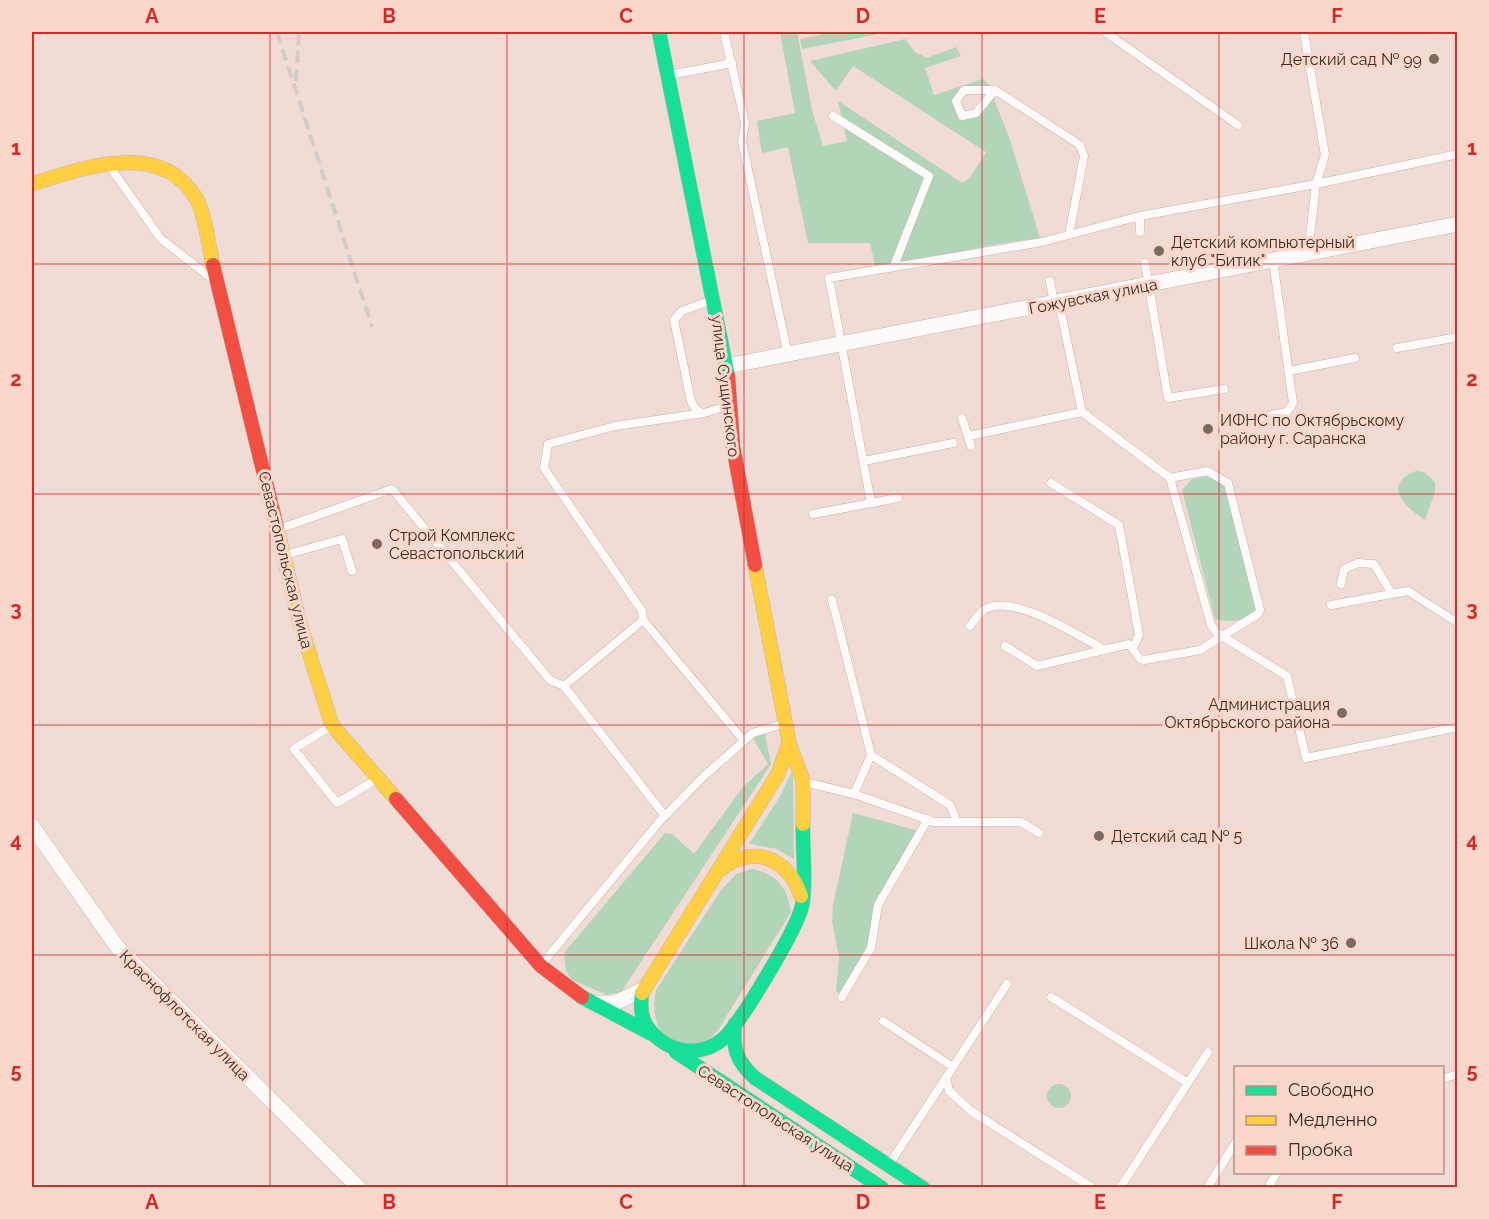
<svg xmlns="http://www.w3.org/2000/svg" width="1489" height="1219" font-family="Raleway,sans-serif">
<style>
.green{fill:#b2d4b8}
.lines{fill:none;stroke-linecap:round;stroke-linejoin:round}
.lane-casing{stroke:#c3b4ae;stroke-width:9}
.street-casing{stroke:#c3b4ae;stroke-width:16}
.fast-casing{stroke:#c3b4ae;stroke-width:15}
.slow-casing{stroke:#c3b4ae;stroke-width:15}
.jam-casing{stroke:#c3b4ae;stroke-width:15}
.lane{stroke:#fdfaf9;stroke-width:8}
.street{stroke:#fdfaf9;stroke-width:15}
.fast{stroke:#16e098;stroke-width:14}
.slow{stroke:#ffcf43;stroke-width:14}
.jam{stroke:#f24e42;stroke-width:14}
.rail{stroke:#d2cdca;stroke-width:4;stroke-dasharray:12 6;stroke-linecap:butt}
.grid{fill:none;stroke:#d62828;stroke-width:1.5;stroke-opacity:0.55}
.poi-dot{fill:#7a6a64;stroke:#fbd7ca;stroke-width:2}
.labels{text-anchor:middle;stroke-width:6;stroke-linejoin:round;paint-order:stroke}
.poi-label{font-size:16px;fill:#3a2c27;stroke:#fbd7ca;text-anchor:start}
.street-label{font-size:16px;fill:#3a2c27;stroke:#fbd7ca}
.neatline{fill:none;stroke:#d62828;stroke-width:2}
.grid-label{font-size:20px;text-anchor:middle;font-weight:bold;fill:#d62828}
</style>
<rect width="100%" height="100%" fill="#f0dcd5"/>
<path class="green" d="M780,32H797L812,110L823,146L847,141L838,101L962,183L970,178L986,152L853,66L836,91L810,61L905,39L915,52L927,58L956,47L961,56L925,68L934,95L983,79L995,90H964L956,102L962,115L976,113L993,96L1010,140L1040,238L997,244L876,269L870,243H808L788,147L762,153L757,121L795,113Z
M833,32H889L802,49L800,39Z
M1416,471L1424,472L1435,482V492L1425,520C1405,507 1381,485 1416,471Z
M1209,476L1226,485L1257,610C1243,622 1233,623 1215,619L1182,490L1192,479Z
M765,734L771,764L621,992L607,995L572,980L566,971L564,953L665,833L672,834L694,854L743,787L768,764L753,738Z
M793,768L794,859L777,849L749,844L781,795Z
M853,813L919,831L875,905C872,915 875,923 873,932C869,955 852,975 840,994L836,991L839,958L832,921L833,905Z
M752,869C777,874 787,887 791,912L718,1030L708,1041C700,1042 687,1045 679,1043C654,1038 652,1010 656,990L721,890L736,874Z
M1047 1096a12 12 0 1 1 24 0a12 12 0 1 1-24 0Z"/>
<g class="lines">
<defs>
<path id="lane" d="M724,32L745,123L742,142L788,355
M1105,32L1238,125
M1304,32L1325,155L1316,184L1308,253
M670,75L732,63
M995,90L976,113L962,116L956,101L964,90H995L1080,145L1084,156L1069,235
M833,116L929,176L894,266
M110,167L161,239L210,277
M1140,216V232
M1145,263L1168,398L1224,389
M1050,281L1054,304
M1059,303L1082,412L1170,478L1211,625L1217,633L1287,676L1306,758L1458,727
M1397,348L1458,337
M1289,371L1355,358
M703,413L696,410L691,401L674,320L682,311L712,300
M962,418L971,446
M1252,419L1287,412L1293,403L1273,260
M969,436L1082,412
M864,461L953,443
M1051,483L1119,525L1139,635L1133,648
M871,503L829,278L1042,242L1140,216L1316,184L1458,154
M813,514L898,498
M279,529L392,489L550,680L564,686L643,620L642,611L544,468L548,444L615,426L704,413L728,406
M285,555L342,539L352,571
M1341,584L1344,569L1358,563L1374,564L1392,594
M832,600L871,755L854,794
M1331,605L1408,591L1458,623
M643,620L744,741
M970,626C974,621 980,612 985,609C1014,593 1078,636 1105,650
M1005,646L1037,666L1129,644L1140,659L1144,660L1200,650L1258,614L1260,610L1228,483L1207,471L1170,478
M564,686L665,816
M331,726L294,749L337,803L377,779
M871,755L950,805L957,822
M804,782L854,794L934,822H1021L1039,833
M541,965L660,821L703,777L753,733L785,723
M842,997L871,948L878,905L928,819
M1051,997L1188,1083
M883,1021L953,1067L890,1163
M953,1067L1007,984
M946,1078L949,1091L971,1111L1093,1188
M1442,1079L1458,1074
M1120,1188L1208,1052
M1207,1188L1236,1142
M1268,1188L1277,1172"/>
<path id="street" d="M727,366L1458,224
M32,826L118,948L359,1188
M596,1003H615L642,990"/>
<path id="fast" d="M659,32L728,376
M642,993C639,1014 643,1027 660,1040C678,1054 704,1055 723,1039C740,1024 797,929 802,906C807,883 802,849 803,824
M582,997L650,1033
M735,1024C732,1048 737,1062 755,1078L923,1188
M676,1052L882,1188"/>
<path id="slow" d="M32,184C82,168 161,139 196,198C205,213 209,247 213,265
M277,528L300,624L332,725L396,799
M755,565L789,742L803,781V824
M721,869C754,844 788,858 801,896
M642,993L778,774L789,742"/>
<path id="jam" d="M213,265L277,528
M728,376L733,446L755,565
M396,799L541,966L582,997"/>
</defs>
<use href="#lane" class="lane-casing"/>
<use href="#street" class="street-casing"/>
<use href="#fast" class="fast-casing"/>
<use href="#slow" class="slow-casing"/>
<use href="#jam" class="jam-casing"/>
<use href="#lane" class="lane"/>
<use href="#street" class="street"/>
<use href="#fast" class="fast"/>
<use href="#slow" class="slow"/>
<use href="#jam" class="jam"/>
<path class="rail" d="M245,32L246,34
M277,32L372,327
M296,81L299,32"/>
</g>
<path class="grid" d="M270,32V1188M507,32V1188M744,32V1188M982,32V1188M1219,32V1188M32,264H1458M32,494H1458M32,725H1458M32,955H1458"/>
<g class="poi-dot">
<circle cx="1434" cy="59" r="6"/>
<circle cx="1159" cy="251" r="6"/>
<circle cx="1208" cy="429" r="6"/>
<circle cx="377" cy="544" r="6"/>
<circle cx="1342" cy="713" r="6"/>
<circle cx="1099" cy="836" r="6"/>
<circle cx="1351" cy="943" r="6"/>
</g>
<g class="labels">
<g class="poi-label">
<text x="1422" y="65" text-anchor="end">Детский сад № 99</text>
<text x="1171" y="248">Детский компьютерный<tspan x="1171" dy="18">клуб "Битик"</tspan></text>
<text x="1220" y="426">ИФНС по Октябрьскому<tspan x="1220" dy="18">району г. Саранска</tspan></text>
<text x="389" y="541">Строй Комплекс<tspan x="389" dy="18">Севастопольский</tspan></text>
<text x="1330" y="710" text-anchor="end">Администрация<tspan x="1330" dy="18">Октябрьского района</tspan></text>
<text x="1111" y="842">Детский сад № 5</text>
<text x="1339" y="949" text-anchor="end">Школа № 36</text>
</g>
<g class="street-label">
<text transform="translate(1093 296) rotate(-11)" y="6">Гожувская улица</text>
<text transform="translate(726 386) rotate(83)" y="6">улица Сущинского</text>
<text transform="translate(286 560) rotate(76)" y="6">Севастопольская улица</text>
<text transform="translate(185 1015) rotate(45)" y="6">Краснофлотская улица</text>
<text transform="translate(776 1118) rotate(33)" y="6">Севастопольская улица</text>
</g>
</g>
<rect width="1489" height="1219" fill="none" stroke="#fbd7ca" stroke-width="66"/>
<rect x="1234" y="1066" width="210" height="108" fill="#fbd7ca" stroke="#ae9389" stroke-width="1.5"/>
<rect x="1246" y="1086" width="30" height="9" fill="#16e098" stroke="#ae9389" stroke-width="1.5"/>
<text x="1288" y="1096" font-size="18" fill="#3a2c27">Свободно</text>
<rect x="1246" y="1116" width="30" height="9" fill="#ffcf43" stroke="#ae9389" stroke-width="1.5"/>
<text x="1288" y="1126" font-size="18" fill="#3a2c27">Медленно</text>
<rect x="1246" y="1146" width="30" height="9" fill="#f24e42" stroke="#ae9389" stroke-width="1.5"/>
<text x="1288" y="1156" font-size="18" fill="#3a2c27">Пробка</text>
<rect x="33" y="33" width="1423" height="1153" class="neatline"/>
<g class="grid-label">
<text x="152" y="23">A</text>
<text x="389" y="23">B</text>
<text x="626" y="23">C</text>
<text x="863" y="23">D</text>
<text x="1100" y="23">E</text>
<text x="1337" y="23">F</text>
<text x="16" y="155">1</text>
<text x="1472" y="155">1</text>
<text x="16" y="386">2</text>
<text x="1472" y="386">2</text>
<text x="16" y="616">3</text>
<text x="1472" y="616">3</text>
<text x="16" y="847">4</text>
<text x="1472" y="847">4</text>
<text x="16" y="1078">5</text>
<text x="1472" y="1078">5</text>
<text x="152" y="1209">A</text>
<text x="389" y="1209">B</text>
<text x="626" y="1209">C</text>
<text x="863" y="1209">D</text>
<text x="1100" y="1209">E</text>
<text x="1337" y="1209">F</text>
</g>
</svg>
